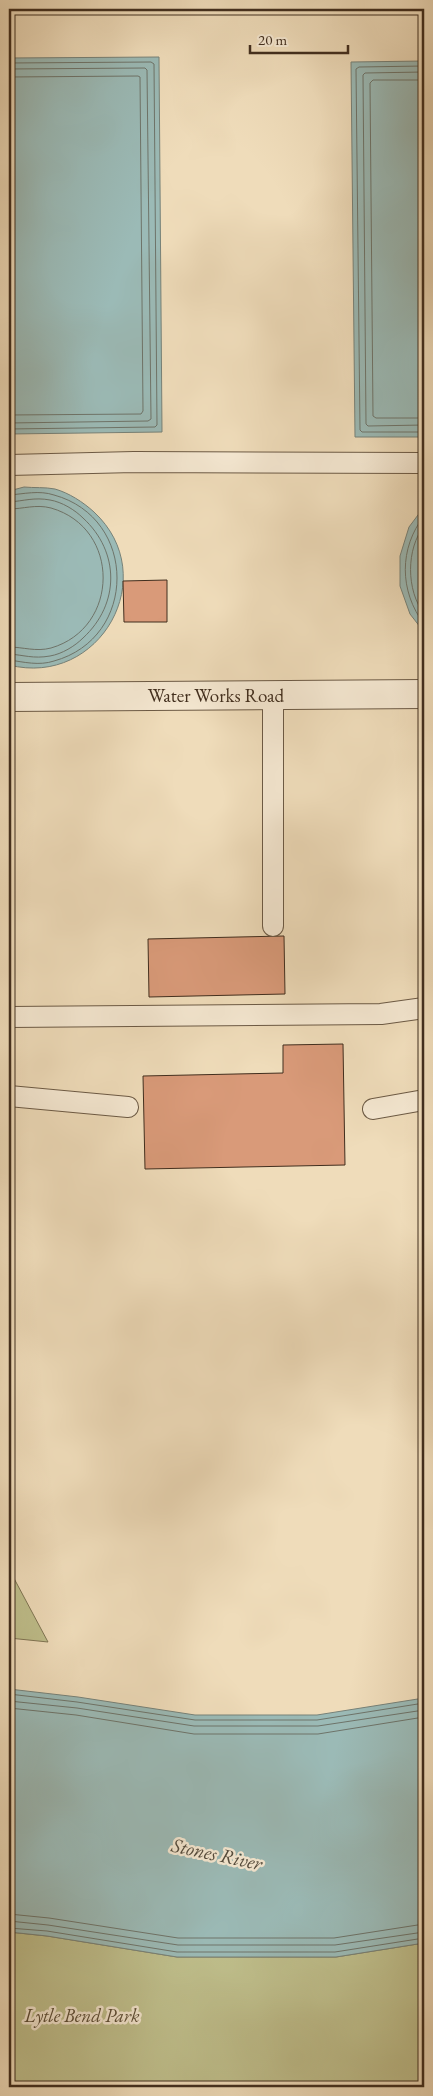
<svg xmlns="http://www.w3.org/2000/svg" width="433" height="2096" font-family="'EB Garamond',serif">
<style>
.green{fill:#bfbf8c;stroke:#807655}
.water{fill:#9bbab6;stroke:#778279}
.lines{fill:none;stroke-linecap:round;stroke-linejoin:round}
.shore{stroke:#6e746a;stroke-width:1}
.building{fill:#d99a79;stroke:#412e1e}
.lane-casing{stroke:#6c5a45;stroke-width:22}
.street-casing{stroke:#6c5a45;stroke-width:30}
.lane{stroke:#f5e8d2;stroke-width:20}
.street{stroke:#f5e8d2;stroke-width:28}
.labels{text-anchor:middle;stroke-width:5;stroke-linejoin:round;paint-order:stroke}
.street-label{font-size:19px;fill:#412e1e;stroke:#f5e8d2}
.park-label{font-size:19px;font-style:italic;fill:#5a4b34;stroke:#f5e8d2}
.water-label{font-size:20px;font-style:italic;fill:#534a3c;stroke:#f5e8d2}
</style>
<rect width="100%" height="100%" fill="#efdcba"/>
<filter id="stains"><feTurbulence type="fractalNoise" baseFrequency=".004" numOctaves="4"/><feColorMatrix values="0 0 0 0 .2 0 0 0 0 .09 0 0 0 0 .02 0 0 0 .5 -.17"/></filter>
<radialGradient id="worn" r=".72"><stop offset=".6" stop-color="#630" stop-opacity="0"/><stop offset="1" stop-color="#630" stop-opacity=".3"/></radialGradient>
<path class="green" d="M9,1569L48,1642L9,1638Z
M9,1932L47,1936L177,1957H336L424,1943V2087H9Z"/>
<path class="water" d="M159,57L162,432L9,434V58Z
M424,61V437H355L351,62Z
M24,487C34,488 45,487 55,489C69,493 83,502 94,512C163,576 100,688 9,665V491Z
M424,507V632L410,614L400,586V556L409,527Z
M9,1689L78,1697L195,1715H317L424,1698V1943L336,1957H177L47,1936L9,1932Z"/>
<g class="lines">
<path class="shore" d="M9,63L151,62L154,64L157,425L155,427L9,429
M424,66L359,67L356,69L360,430L362,432H424
M9,69L145,68L147,70L151,419L148,421L9,423
M424,72L365,73L363,75L366,424L368,426L424,425
M9,77L138,76L140,77L143,411L141,414L9,415
M424,80H373L370,83L373,416L376,418H424
M9,495C24,494 39,490 54,495C138,518 138,638 54,661C39,666 24,662 9,660
M9,502C24,501 34,497 50,500C62,502 75,510 83,518C120,552 120,604 83,638C75,646 62,654 50,656C33,659 24,655 9,654
M9,509C23,509 36,504 51,508C121,528 120,628 51,648C36,652 23,647 9,647
M424,516C399,548 399,591 424,624
M424,526C406,549 406,590 424,614
M424,541C418,561 417,577 424,597
M9,1694L77,1702L195,1720H317L424,1703
M9,1701L77,1708L194,1726H318L424,1710
M9,1708L76,1715L194,1734H318L424,1717
M9,1914L49,1918L178,1938H334L424,1924
M9,1921L48,1925L178,1945H335L424,1932
M9,1928L47,1931L177,1952H335L424,1938"/>
</g>
<path class="building" d="M167,580V622H124L123,581Z
M284,936L285,994L149,997L148,939Z
M343,1044L345,1165L145,1169L143,1076L283,1073V1045Z"/>
<g class="lines">
<defs>
<path id="lane" d="M9,465L134,462L424,463
M273,926V695
M9,1017L381,1014L424,1008
M9,1096L128,1107
M373,1109L424,1100"/>
<path id="street" d="M9,697L424,694"/>
</defs>
<use href="#lane" class="lane-casing"/>
<use href="#street" class="street-casing"/>
<use href="#lane" class="lane"/>
<use href="#street" class="street"/>
</g>
<g class="labels">
<g class="street-label">
<text x="216" y="702">Water Works Road</text>
</g>
<g class="park-label">
<text x="82" y="2022">Lytle Bend Park</text>
</g>
<g class="water-label">
<text transform="translate(217 1854) rotate(12)" y="7">Stones River</text>
</g>
</g>
<rect width="433" height="2096" fill="none" stroke="#efdcba" stroke-width="30"/>
<rect x="10" y="10" width="413" height="2076" fill="none" stroke="#412e1e" stroke-width="2.5"/>
<rect x="15" y="15" width="403" height="2066" fill="none" stroke="#412e1e"/>
<path d="M250 45v8h98v-8" fill="none" stroke="#412e1e" stroke-width="2.5"/>
<text x="258" y="45" font-size="15" fill="#412e1e" stroke="#f5e8d2" stroke-width="4" paint-order="stroke">20 m</text>
<rect width="100%" height="100%" filter="url(#stains)"/>
<rect width="100%" height="100%" fill="url(#worn)"/>
</svg>
